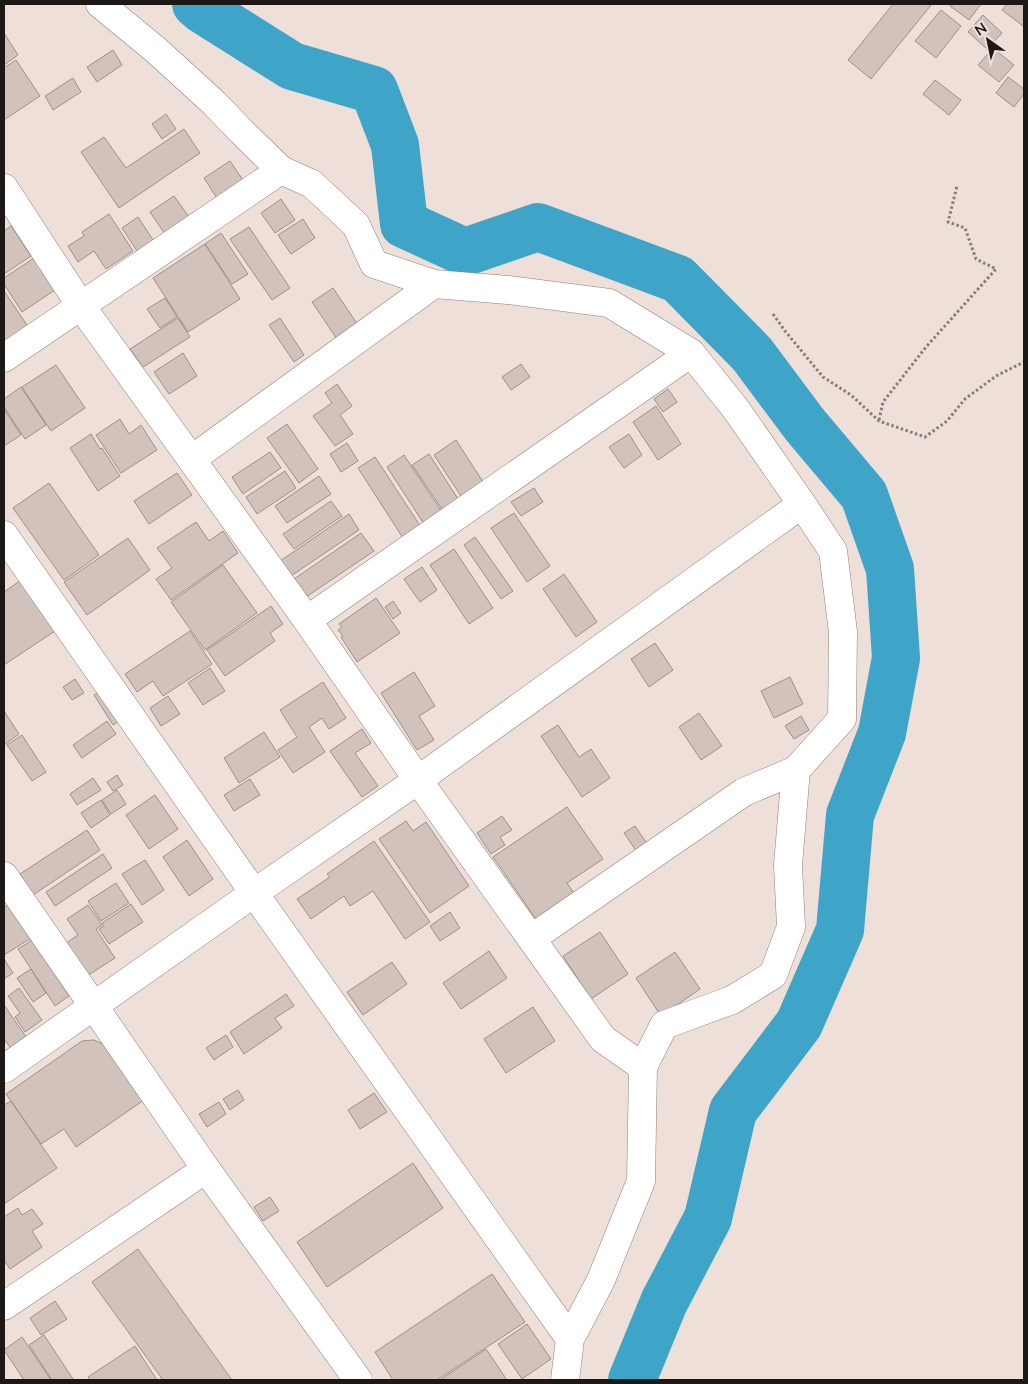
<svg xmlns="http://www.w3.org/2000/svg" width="1028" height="1384" font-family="Lato,sans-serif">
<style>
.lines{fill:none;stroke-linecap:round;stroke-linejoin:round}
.river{stroke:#3fa5c8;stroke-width:48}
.building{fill:#d1c3bb;stroke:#9d9089}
.minor-casing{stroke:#8f827b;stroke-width:29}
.path{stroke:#877d78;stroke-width:3;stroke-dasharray:2.5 2.5;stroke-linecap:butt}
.minor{stroke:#fff;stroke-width:28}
</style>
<rect width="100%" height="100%" fill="#eedfd8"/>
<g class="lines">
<path class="river" d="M196,4L203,10L292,66L374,90L395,145L404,224L465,252L538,227L678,279L752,354L805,425L864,495L890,569L896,658L882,733L850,815L840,930L799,1024L733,1111L708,1218L664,1302L632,1380"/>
</g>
<path class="building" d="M893,4H932L871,79L848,60Z
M952,4H981L969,20L950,6Z
M1007,4H1024V24L1023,26L1002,10Z
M941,10L961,26L936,58L915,41Z
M983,15L1002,33L987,49L968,32Z
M4,33L18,55L4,65Z
M993,48L1014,65L999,82L978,65Z
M113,50L122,65L97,82L87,67Z
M16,60L40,96L4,120V68Z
M1008,77L1024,89V94L1014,107L996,93Z
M73,78L81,92L53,110L45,96Z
M935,80L961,100L949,115L923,94Z
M166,114L176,129L162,139L152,124Z
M184,129L200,153L119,208L81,152L104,137L126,168Z
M230,161L247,186L220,203L204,178Z
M174,196L191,220L167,237L150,212Z
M281,199L295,220L275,233L261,213Z
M109,214L133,251L106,269L94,251L78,262L68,246L84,236L82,232Z
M138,217L157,246L141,257L122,228Z
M303,219L315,238L291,254L278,235Z
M11,226L31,256L4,274V231Z
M249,227L290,288L272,300L230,239Z
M221,233L248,274L232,284L205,244Z
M205,244L240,299L188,332L153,278Z
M34,258L55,290L22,312L4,284V278Z
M333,288L358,325L337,339L312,302Z
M4,291L29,328L4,345Z
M165,298L177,317L160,328L147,309Z
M178,318L190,337L143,367L130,349Z
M280,318L304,355L294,362L269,325Z
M183,353L197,376L169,394L154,372Z
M521,364L530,377L511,390L502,377Z
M56,365L85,408L51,431L22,387Z
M337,384L352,406L340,415L353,434L335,446L313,416L332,403L325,393Z
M21,387L46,425L25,439L4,407V399Z
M668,389L677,402L663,412L654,399Z
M656,406L681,444L658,460L633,422Z
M4,409L21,435L4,446Z
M120,419L129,434L141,425L157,450L121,473L96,435Z
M287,424L318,469L299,483L267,438Z
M91,434L100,449L102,448L120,476L98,491L70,448Z
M629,434L642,455L624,468L609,447Z
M456,440L485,485L463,499L434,455Z
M347,443L358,461L341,472L330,454Z
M270,452L281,468L243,494L232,477Z
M429,454L460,502L444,512L412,465Z
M404,455L442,512L424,524L387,467Z
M375,457L421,527L403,538L358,468Z
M285,471L296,488L257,514L246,497Z
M177,473L192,495L149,524L134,501Z
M319,476L331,494L287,523L275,506Z
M49,483L99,555L64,580L13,508Z
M534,488L543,502L521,516L511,502Z
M331,501L342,516L294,549L283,534Z
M514,513L550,566L527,582L491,528Z
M349,514L359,530L291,576L280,561Z
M196,522L209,541L223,531L238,553L171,600L156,579L172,568L157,548Z
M361,533L374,551L306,597L294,579Z
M475,537L513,591L501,599L464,545Z
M128,538L150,570L87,615L64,582Z
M454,549L493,608L469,624L430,565Z
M223,565L257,613L205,650L171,602Z
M422,567L437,590L420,602L404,579Z
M564,574L597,622L576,637L543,589Z
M24,578L58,629L4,665V592Z
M376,598L400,633L357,662L341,637L343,636L338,630L342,627L339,624Z
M393,601L401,613L393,619L385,607Z
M271,606L283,624L270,633L275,641L225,676L207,650Z
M190,631L212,664L163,696L153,681L137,692L125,674Z
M655,643L673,670L649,687L631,659Z
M210,668L225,691L203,705L188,683Z
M414,672L435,706L419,716L434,740L417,750L381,693Z
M790,677L803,704L774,718L761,691Z
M75,679L84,693L72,700L63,687Z
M323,682L346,718L329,729L322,718L309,727L325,752L293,773L278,750L297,737L280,710Z
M103,689L122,719L113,725L94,695Z
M168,696L180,714L161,726L150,708Z
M4,711L19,734L4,745Z
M699,713L722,746L701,760L679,727Z
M801,716L809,730L794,739L785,726Z
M107,721L116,734L82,758L73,745Z
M558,725L579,757L591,749L610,778L582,797L541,736Z
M362,729L371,743L355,753L378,786L362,797L330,751Z
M264,732L280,757L239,783L224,758Z
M22,735L46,772L32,781L7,745Z
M117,775L123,785L113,791L107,782Z
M93,778L101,790L77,805L70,794Z
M250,779L260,795L234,811L224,795Z
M117,790L126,804L111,814L102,800Z
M155,795L178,829L149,849L126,815Z
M101,800L110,815L91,828L81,813Z
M567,807L603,859L567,883L574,893L536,919L493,857Z
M502,816L512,830L500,837L505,845L491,854L477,833Z
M406,821L413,831L426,822L469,886L430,913L379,839Z
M635,826L648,845L637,852L624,833Z
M87,830L100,850L33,895L20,874Z
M187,840L213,879L189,896L163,857Z
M374,841L430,922L405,939L373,891L350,906L344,896L311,919L297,899L330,877L327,874Z
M103,854L112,868L55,906L46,892Z
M145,860L164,890L142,905L122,874Z
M116,883L129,903L101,921L88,901Z
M131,904L143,922L109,944L99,929L104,926L102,923Z
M8,905L31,938L4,955V908Z
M88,905L102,925L96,929L115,958L87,976L66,943L78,935L67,919Z
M450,912L460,928L440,941L430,926Z
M600,932L628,974L591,999L563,956Z
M32,940L69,996L55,1006L18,949Z
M489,951L507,978L461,1009L443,983Z
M675,952L700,989L661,1016L636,978Z
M4,959L13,973L4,979Z
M392,962L407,984L363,1015L347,992Z
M31,969L46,993L33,1002L17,978Z
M19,988L42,1020L25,1032L15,1017L20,1013L8,996Z
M286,994L294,1006L275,1018L282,1028L244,1054L230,1032Z
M4,1005L31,1044L15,1054L4,1039Z
M533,1007L555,1041L506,1073L484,1039Z
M226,1035L233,1047L214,1060L206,1048Z
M94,1040L107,1046L144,1100L76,1147L64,1129L41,1144L6,1094L82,1041Z
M238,1090L244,1100L230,1110L223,1099Z
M374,1093L387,1112L360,1129L348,1110Z
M11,1101L57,1168L4,1204V1105Z
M219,1102L226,1114L207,1127L199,1114Z
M413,1163L443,1208L327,1287L297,1242Z
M270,1197L279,1211L263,1221L254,1207Z
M18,1208L22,1215L32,1209L43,1224L32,1231L42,1247L10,1269L4,1260V1217Z
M138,1249L232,1380H163L92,1282Z
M492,1274L525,1322L437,1380H393L375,1352Z
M55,1301L67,1319L41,1335L30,1318Z
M527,1324L551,1359L522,1379L498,1344Z
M44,1335L73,1379L72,1380H52L29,1345Z
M22,1337L51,1380H24L4,1350Z
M135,1346L157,1380H90L88,1377Z
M486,1349L507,1380H440Z"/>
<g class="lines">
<defs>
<path id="minor" d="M100,4L156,50L214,103L242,132L281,170L312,184L356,225L374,264L434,284L508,290L609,303L691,353L735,408L802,504L833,551L843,632L842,719L796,770L744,792L532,938
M4,188L81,306L307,620L418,780L603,1039L643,1067
M4,358L281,170
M192,459L434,284
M4,535L254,893L570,1339
M307,620L691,353
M4,876L206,1169L358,1380
M4,1069L254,893L418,780L802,504
M4,1306L206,1169
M565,1380L570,1339L601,1280L641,1181L643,1067L664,1025L732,1000L773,975L791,927L788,865L796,770"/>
</defs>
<use href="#minor" class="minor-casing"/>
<path class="path" d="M773,314L785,331L823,377L851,395L879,421L925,437L947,421L965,399L996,376L1024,362
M879,420L883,402L926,347L996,269L976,259L965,228L948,222L957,186"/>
<use href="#minor" class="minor"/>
</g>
<rect width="1028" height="1384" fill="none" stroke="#1d1816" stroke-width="10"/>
<g transform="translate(988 40) rotate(327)" stroke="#eedfd8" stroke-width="4" paint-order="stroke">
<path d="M0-4L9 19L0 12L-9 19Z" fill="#1d1816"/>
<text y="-8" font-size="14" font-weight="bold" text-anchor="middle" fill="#1d1816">N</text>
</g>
</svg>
